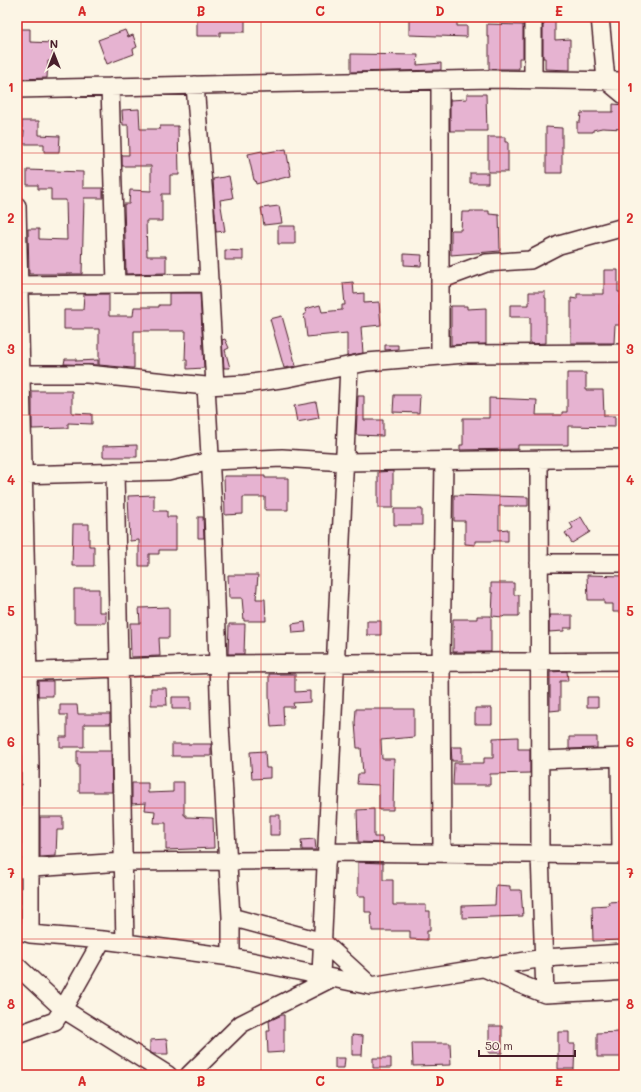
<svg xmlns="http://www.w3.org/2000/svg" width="641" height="1092" font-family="Mali,sans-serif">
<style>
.building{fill:#e6b3d1;stroke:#4a1f2b}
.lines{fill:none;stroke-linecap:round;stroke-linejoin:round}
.minor-casing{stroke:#4a1f2b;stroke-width:20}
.minor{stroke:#fcf5e5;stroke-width:17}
.grid{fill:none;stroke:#d62828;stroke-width:1;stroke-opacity:0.55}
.neatline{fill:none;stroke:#d62828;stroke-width:1.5}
.grid-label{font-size:13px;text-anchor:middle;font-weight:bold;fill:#d62828}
</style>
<rect width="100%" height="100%" fill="#fcf5e5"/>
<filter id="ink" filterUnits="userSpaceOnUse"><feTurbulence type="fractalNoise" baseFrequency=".025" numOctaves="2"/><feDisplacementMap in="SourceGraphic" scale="8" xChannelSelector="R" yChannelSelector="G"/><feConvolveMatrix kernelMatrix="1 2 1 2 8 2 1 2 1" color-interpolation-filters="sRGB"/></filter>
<g filter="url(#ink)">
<path class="building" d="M409,17H423V19H457V26H467V37L409,35Z
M544,17H555V40L570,39V70L545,69V58H543V25H544Z
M197,18L245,19V32H220V36H197Z
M487,24L523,25V58H519V69H489V37H487Z
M17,29H30V42L53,43L52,61H48L47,78L20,79V63H17Z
M125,30L128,37L133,35L137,47L133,49L134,54L107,64L98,40Z
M351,54L418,55L417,65L441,63V70L351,72Z
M467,94H486L487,131H450V100L467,99Z
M613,104L624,105V129L602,128L593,130V132H577V122H580L581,113H584V112H613Z
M139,109L140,129H160V126H178L179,175H170V194H162V221H146L147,256H166V273L126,274L124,204H129L130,190L151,191V166H122V155H129L128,125H123L122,110Z
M22,121H39V135L60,136L59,152H44V144H23L24,131H22Z
M546,127L562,128V173H546Z
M488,137H505V142H508V172H488Z
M286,149L291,176L275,180V179L256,184L255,180H254L248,154L262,151L263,153Z
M27,170L83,172V188H103V198H84L82,274H29L28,229H39V239L67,240L66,200H51V189H38V185H27Z
M470,173H488V183H470Z
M229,176L233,198L220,200L225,231L216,232L213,179Z
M279,206L282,223L264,225L261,208Z
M470,211H489V214L499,215L500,251L451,255V230H461L462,212H470Z
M278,226H295V244H278Z
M225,250L243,251V260H225Z
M404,254L422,255L421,266L404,265Z
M604,270H618V292H624V305H620V325H615L614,343H571V298L577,299V294H604Z
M353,282L354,294L364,293V303L379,302L381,325L361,327L363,353L347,356V333L307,337L304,314H306L305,309L320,305L322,312L342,310V305H345L343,283Z
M529,292H545V298H546V343L530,344V317H510V305H529Z
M169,293H200L204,368L187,369V360H185L186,331H134V368H132L99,365V329H64V310H83L84,294H109V316H133L134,307H159V305H169Z
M451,306H467V309L486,308V344L451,345Z
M282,316L296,366L284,368L270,319Z
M225,339L229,348L225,350L230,368H224L222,340Z
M385,345H398V349L385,350Z
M65,359H76V361L98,360V365L64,364Z
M567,373H586V390H603L604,416H615V427L568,426V445H518V449L460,450V445H463V418H489V398L537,400L536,415H562V412H567Z
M32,391H72V413L92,414V424L68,423V428L32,429Z
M394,395H420L419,413L393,412Z
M358,396H364V420H383V436L356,435Z
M316,402L319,418L297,422L294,406Z
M137,445V457H103V446Z
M393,471V508H378V472Z
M224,476H265V478H288V510H265V497H243V514L225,515Z
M154,495V511H167V517H176V550H159V554H149V566H139V540L130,541L128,496Z
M454,495L528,497V506H499V530L508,529V541H475V545L465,544V521H454Z
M394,509H422V525H394Z
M198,517H203L204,538H198Z
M581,517L590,532L572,543L565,533L573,528L570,523Z
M73,524H89V546H94V566H72Z
M228,575H258L256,599H265L266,621H244L242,598H229Z
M587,575L624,576V612H613V604H604V600H588Z
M491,583H514V595H519V616H504L503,617L492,616L493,593H491Z
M74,589H99V612H106V623H74Z
M169,607V638H159L160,656L131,657L130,623H140L139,608Z
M549,615H572V628H564V631L549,632Z
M477,616H491V652H453V619H477Z
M367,621H381V635H367Z
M305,622L306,632L293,633L292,624Z
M229,624H245L244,654H228Z
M567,671L568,681H560V710L550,711V672Z
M269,674H295V692L310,691V702L293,703L294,707H283L284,726L271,727L269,696Z
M38,681H53V696H38Z
M151,688H166L167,705H151Z
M172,697H191V709H172Z
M587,697H598V707H587Z
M60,705H77L78,714H110V724H84V747H60V737H67V715H60Z
M475,708H492V724H475Z
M356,709H414V737L381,740L382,759H394L393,810H379V785L357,784L358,774H363L361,748H357L355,723Z
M518,737V749H530V773L492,774H490V785H453L454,763H484V758H493V738Z
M569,737H597V748L569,749Z
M172,744H211V756H172Z
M451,747H462V761H452Z
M77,751H111L112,792H79V765H77Z
M265,751L266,768H270V778L252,779L250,752Z
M173,782H184V815H186V817L213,818L214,848L166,850V823H154L155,811L145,810L146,803L132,804V783H148V793L173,792Z
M374,809V837H382L383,843L358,842L357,810Z
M270,815H280V835H270Z
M40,817H63V830H57L56,856L40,857Z
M17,818H20V838H17Z
M315,839L316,850H302L301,840Z
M358,862L383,863V880H393V905H426V911H430V931H427V940L410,939V931H372L371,912H365V896H358Z
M496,885L510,886V890H521L523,916L462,918V906L495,905Z
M624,901V940L593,941L592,906L609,905L608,902Z
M282,1015H284V1052L268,1053L267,1031H270L269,1021Z
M489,1026H502V1053H489Z
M558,1032H569V1044H575L574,1069H558Z
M619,1032V1036H624V1057H597V1033Z
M352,1035L363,1036L362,1055H352Z
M167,1039L168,1054H153L150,1052V1040Z
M412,1043H450L451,1065L413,1066Z
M335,1058H345L344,1068H335Z
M373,1058H391V1068H373Z"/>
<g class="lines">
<defs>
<path id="minor" d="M600,17L606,80L624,95
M533,79V17
M440,80V356
M195,85L205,210L215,385
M110,87L116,284
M17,89L492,79L624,81
M17,206L30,763V934
M440,280L486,263L530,260L559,245L624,227
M17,285L210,283
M17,374H87L206,386L245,384L288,378L367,362L465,354L624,353
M206,386L213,508L220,725L231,917V957
M539,459L540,854L545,994
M115,472L125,943
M17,475L168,471L211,461L282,458L345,462L624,458
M539,563H624
M17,672L218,664L624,661
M620,757L621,855
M540,760L624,757
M327,852L624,855
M442,853L441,662L444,461
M17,869L123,862L327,860
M231,917L323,942L371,986
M17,930L30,934L103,940L231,957L371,986L544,958L624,953
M17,966L63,1009L168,1075
M482,967L517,983L545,994L624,990
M321,975L349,366
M17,1035L55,1021L63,1009L102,940
M189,1075L241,1024L332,978"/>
</defs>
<use href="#minor" class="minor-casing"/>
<use href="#minor" class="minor"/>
</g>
</g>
<path class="grid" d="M141,17V1075M261,17V1075M380,17V1075M500,17V1075M17,153H624M17,284H624M17,415H624M17,546H624M17,677H624M17,808H624M17,939H624"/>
<rect width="641" height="1092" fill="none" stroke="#fcf5e5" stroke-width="44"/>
<g transform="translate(54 54)" stroke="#fcf5e5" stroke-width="3" paint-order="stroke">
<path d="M0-3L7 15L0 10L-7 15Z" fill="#4a1f2b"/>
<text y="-6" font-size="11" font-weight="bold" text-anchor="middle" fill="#4a1f2b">N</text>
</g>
<path d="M479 1050v6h96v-6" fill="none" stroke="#4a1f2b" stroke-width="2"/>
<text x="485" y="1050" font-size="12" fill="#4a1f2b" stroke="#fcf5e5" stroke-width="3" paint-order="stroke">50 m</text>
<rect x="22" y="22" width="597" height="1048" class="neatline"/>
<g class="grid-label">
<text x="82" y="16">A</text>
<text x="201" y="16">B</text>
<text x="320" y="16">C</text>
<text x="440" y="16">D</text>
<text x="559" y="16">E</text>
<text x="11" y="92">1</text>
<text x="630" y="92">1</text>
<text x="11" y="223">2</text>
<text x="630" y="223">2</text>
<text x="11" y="354">3</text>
<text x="630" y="354">3</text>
<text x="11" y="485">4</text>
<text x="630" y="485">4</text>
<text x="11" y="616">5</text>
<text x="630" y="616">5</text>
<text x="11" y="747">6</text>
<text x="630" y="747">6</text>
<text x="11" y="878">7</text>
<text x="630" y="878">7</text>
<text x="11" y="1009">8</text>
<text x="630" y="1009">8</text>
<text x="82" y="1086">A</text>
<text x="201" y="1086">B</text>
<text x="320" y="1086">C</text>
<text x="440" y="1086">D</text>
<text x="559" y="1086">E</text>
</g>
</svg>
